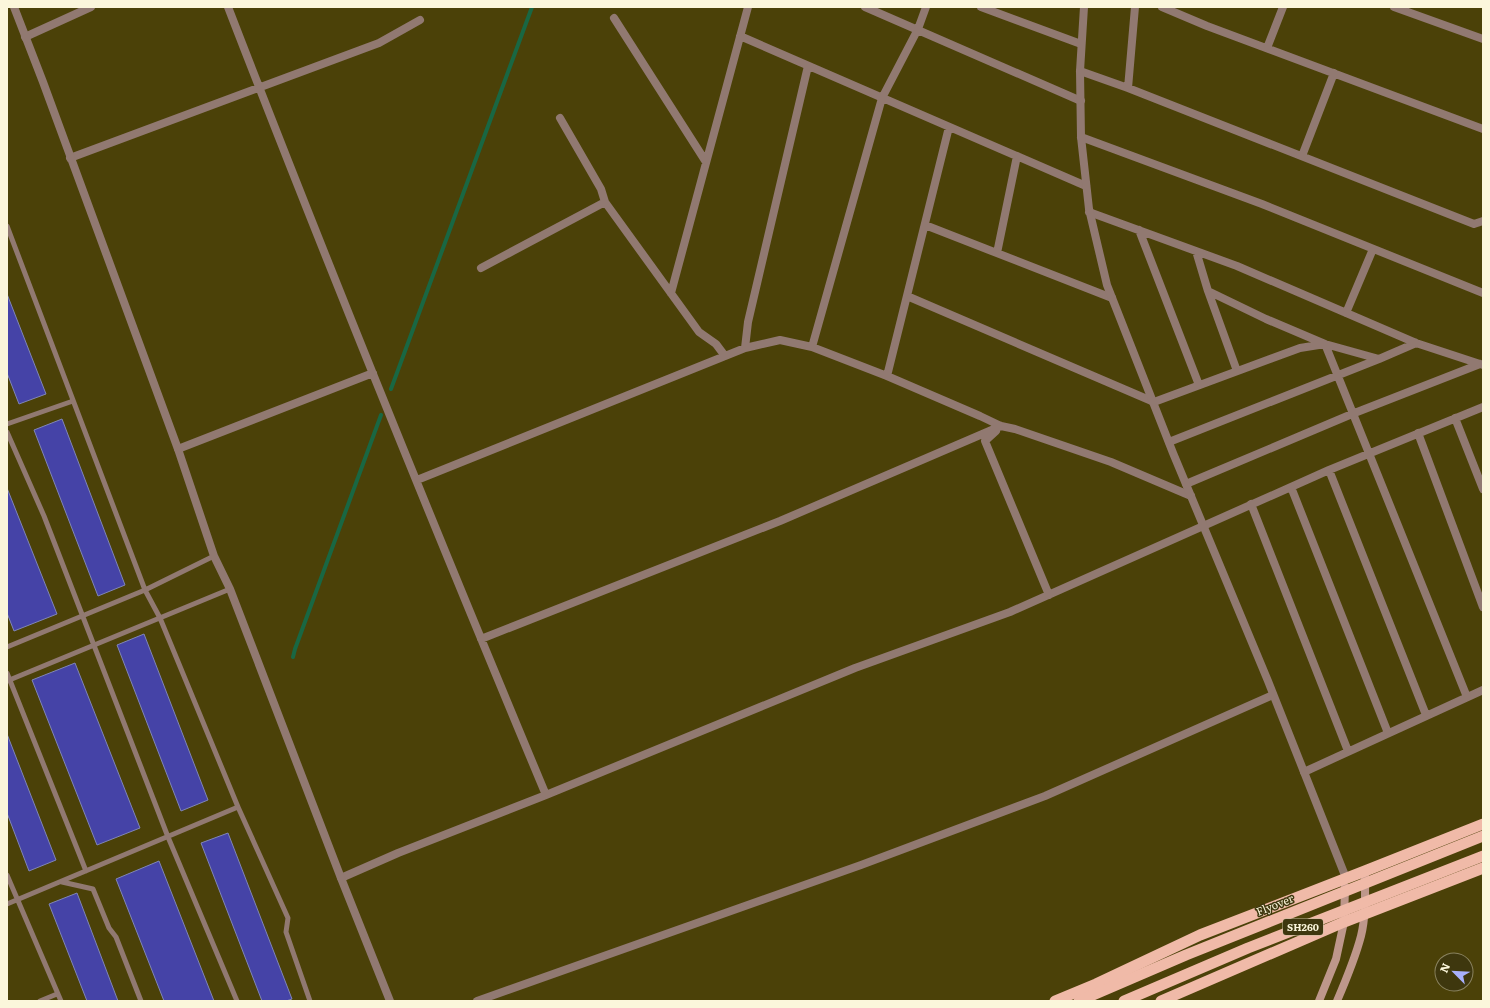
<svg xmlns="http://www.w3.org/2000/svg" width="1490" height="1008" font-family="Literata,serif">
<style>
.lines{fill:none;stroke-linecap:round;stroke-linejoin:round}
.stream{stroke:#196743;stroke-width:4}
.building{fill:#4543a7;stroke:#8086b6}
.service{stroke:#917971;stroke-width:5}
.minor{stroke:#917971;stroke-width:8}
.tertiary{stroke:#917971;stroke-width:8}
.secondary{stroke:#be978b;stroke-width:8}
.trunk{stroke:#f0baa8;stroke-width:11}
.trunk-bridge{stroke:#f0baa8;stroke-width:11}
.labels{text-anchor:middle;stroke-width:3;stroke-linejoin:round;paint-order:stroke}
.shield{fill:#3e370e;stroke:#c2bd9e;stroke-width:1}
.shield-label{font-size:10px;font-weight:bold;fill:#fbf6db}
.street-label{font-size:11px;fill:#fbf6db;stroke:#3e370e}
</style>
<rect width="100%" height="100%" fill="#4b4108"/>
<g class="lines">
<path class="stream" d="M391,389L532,7
M293,657L295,649L381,415"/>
</g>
<path class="building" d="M7,294L46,394L19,404L7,373Z
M62,419L125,585L98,596L34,430Z
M7,488L57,614L14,631L7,613Z
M144,634L208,800L181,811L117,645Z
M75,663L140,828L97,845L32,680Z
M7,734L56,860L29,871L7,813Z
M228,833L292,999L286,1001H262L201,843Z
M159,861L214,1001H164L116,879Z
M77,893L118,1001H87L49,904Z"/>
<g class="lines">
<path class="service" d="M7,226L145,590L160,618L238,807
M7,424L73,401
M7,432L44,516L168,837L237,1001
M7,647L145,590L214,556
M7,673L86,871
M7,681L230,589
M7,875L61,1001
M62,882L93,889L109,928L116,937L141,1001
M7,904L238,807L288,918L286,932L310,1001
M40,1001L57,994"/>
<path class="minor" d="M228,7C330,271 437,534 546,795
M865,7L1081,101
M981,7L1081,44
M1162,7L1207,26L1483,129
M1394,7L1483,39
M614,18L706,162
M740,36L1086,186
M25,37L91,7
M1267,48L1283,7
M1080,71L1128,88L1474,224L1483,221
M1128,88L1135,7
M560,118L601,189L605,202L699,332L716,344L725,356
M1081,137L1262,204L1483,293
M1302,156L1334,73
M70,158L379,43L420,20
M1089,212L1237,266L1416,343L1483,365
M925,225L1112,298
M1139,230L1199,385
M1196,251L1208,291L1266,319L1325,344L1467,697
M997,253L1017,156
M481,268L605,202
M1208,291L1237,371
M671,293L748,7
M907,296L1154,402L1300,348L1325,344L1379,359L1416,343
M1346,313L1373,249
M812,347L882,98L918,29L926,7
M745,348L748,322L808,66
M887,376L949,127
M1455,418L1483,489
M996,431L985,441L1049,595
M1418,433L1483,607
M1169,442L1379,359
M178,449L373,373
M1329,470L1426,715
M417,480L745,348L780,340L812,347L887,376L980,416L1001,426L1015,429L1111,462L1191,496
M1186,484L1352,414L1480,364
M1291,487L1388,733
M1251,504L1348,751
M481,639L780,521L1001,426
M1304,772L1483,690
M341,878L398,853L546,795L855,668L1010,612L1329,470L1483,407
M477,1001L861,865L1045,796L1273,695"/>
<path class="tertiary" d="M14,7L43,82L178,449L214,556L230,589L341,878L390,1001
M1084,7L1080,71L1081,137L1089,209L1107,285L1173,453L1268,681L1346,878"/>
<path class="secondary" d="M1319,1001L1336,959L1344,922L1345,887
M1337,1001C1346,980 1355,959 1361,936C1366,916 1365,893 1365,871"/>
<path class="trunk" d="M1055,1001L1096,984L1200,935L1365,871L1483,824
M1161,1001L1344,922L1483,868"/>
<path class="trunk-bridge" d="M1079,1001L1186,955L1483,836
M1124,1001L1248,948L1483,856"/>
</g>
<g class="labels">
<rect class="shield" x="1283" y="919" width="40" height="16" rx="3"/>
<g class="shield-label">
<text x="1303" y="931">SH260</text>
</g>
<g class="street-label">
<text transform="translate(1275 905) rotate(-22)" y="4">Flyover</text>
</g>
</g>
<rect width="1490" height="1008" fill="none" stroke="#fbf6db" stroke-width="16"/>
<g transform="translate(1454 972) rotate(294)"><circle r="19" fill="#3e370e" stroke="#8a8360"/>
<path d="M0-3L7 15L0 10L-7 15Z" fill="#a8b0fc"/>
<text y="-6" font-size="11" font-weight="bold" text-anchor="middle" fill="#fbf6db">N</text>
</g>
</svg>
